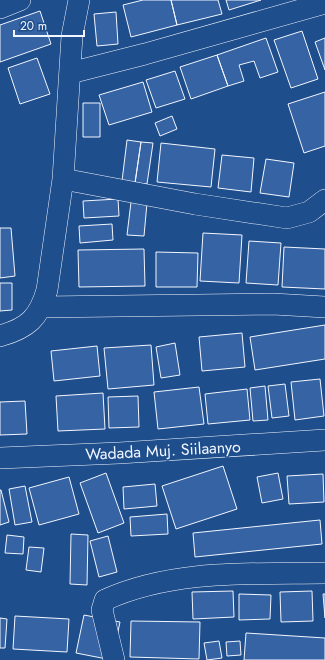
<svg xmlns="http://www.w3.org/2000/svg" width="325" height="660" font-family="Jost,sans-serif">
<style>
.building{fill:#3563a3;stroke:#f2f6ff}
.lines{fill:none;stroke-linecap:round;stroke-linejoin:round}
.minor-casing{stroke:#f2f6ff;stroke-width:22}
.minor{stroke:#1f4e8c;stroke-width:21}
.labels{text-anchor:middle;stroke-width:3;stroke-linejoin:round;paint-order:stroke}
.street-label{font-size:16px;fill:#f2f6ff;stroke:#1f4e8c}
</style>
<rect width="100%" height="100%" fill="#1f4e8c"/>
<path class="building" d="M143,0H171L177,25L131,37L123,5Z
M171,0H218L222,14L177,25Z
M226,0H261L229,10Z
M40,11L51,44L0,62V25Z
M116,12L118,44L97,46L94,14Z
M302,31L318,79L291,88L274,40Z
M266,38L278,72L260,78L254,61L239,65L244,81L228,86L217,55Z
M325,38V70L315,42Z
M217,55L228,86L191,99L180,67Z
M37,58L50,94L20,104L8,68Z
M175,71L185,99L156,108L146,80Z
M143,82L152,112L109,125L99,95Z
M325,92V146L304,153L288,104Z
M83,103H100V137H83Z
M172,116L177,129L160,136L155,123Z
M127,140L141,142L135,183L122,181Z
M141,142L153,143L147,184L135,183Z
M161,143L215,149L211,187L157,182Z
M222,155L254,158L251,192L218,188Z
M266,159L294,163L289,197L260,193Z
M118,199L119,216L84,218L83,201Z
M131,202L147,203L144,236L127,235Z
M112,224L113,240L80,243L79,226Z
M0,228H11L15,276L0,278Z
M203,233L242,235L239,283L200,281Z
M249,241L281,243L278,285L246,283Z
M284,247L325,249V289L282,287Z
M144,249L145,286L79,287L78,250Z
M156,252L198,253L197,287H156Z
M0,283H12V310L0,311Z
M325,325V359L255,370L250,337Z
M242,333L245,367L202,371L199,337Z
M175,343L180,375L161,378L156,347Z
M151,345L154,385L108,389L104,348Z
M97,346L100,376L54,381L51,351Z
M320,379L324,416L295,420L291,382Z
M285,384L289,416L272,418L268,386Z
M265,386L268,420L253,421L250,388Z
M199,387L204,424L158,429L154,392Z
M247,389L250,420L208,424L205,394Z
M103,393L105,429L58,431L56,396Z
M138,396L139,427L109,428L108,397Z
M25,401L27,434L0,435V402Z
M223,466L237,509L176,529L162,486Z
M106,473L124,523L98,533L80,483Z
M278,473L283,499L262,503L257,477Z
M323,474L324,502L289,504L287,476Z
M69,477L79,514L39,525L29,488Z
M155,484L157,506L124,509L123,487Z
M25,486L32,522L15,525L9,489Z
M0,490H1L9,522L0,525Z
M167,514L168,534L131,536L130,517Z
M320,520L322,544L195,557L193,533Z
M71,534L88,535L87,585L70,584Z
M7,535L24,537L23,554L5,553Z
M108,536L117,572L99,577L90,541Z
M29,547L44,548L41,572L26,570Z
M233,591L234,617L193,619L192,592Z
M312,591L313,621L281,622L280,592Z
M239,594L271,595L270,619L239,620Z
M323,594H325V618Z
M84,615L120,622L112,660L76,653Z
M15,616L69,619L67,652L13,649Z
M0,618L7,619L5,648H0Z
M131,621L200,622L199,659L130,657Z
M246,633L325,638V660H244Z
M219,641L222,658L207,660L204,643Z
M240,641L241,655L227,656L226,642Z"/>
<g class="lines">
<defs>
<path id="minor" d="M0,8L20,0
M70,73L145,54L325,3
M63,179L195,204L287,218L309,212L325,200
M42,307L273,304L325,307
M0,336C28,328 39,318 47,290L63,179L72,36L79,0
M0,458L119,453L325,440
M114,660L102,610L105,600C173,569 252,574 325,573"/>
</defs>
<use href="#minor" class="minor-casing"/>
<use href="#minor" class="minor"/>
</g>
<g class="labels">
<g class="street-label">
<text transform="translate(163 450) rotate(-3)" y="6">Wadada Muj. Siilaanyo</text>
</g>
</g>
<path d="M14 30v6h70v-6" fill="none" stroke="#f2f6ff" stroke-width="2"/>
<text x="20" y="30" font-size="12" fill="#f2f6ff" stroke="#1f4e8c" stroke-width="3" paint-order="stroke">20 m</text>
</svg>
